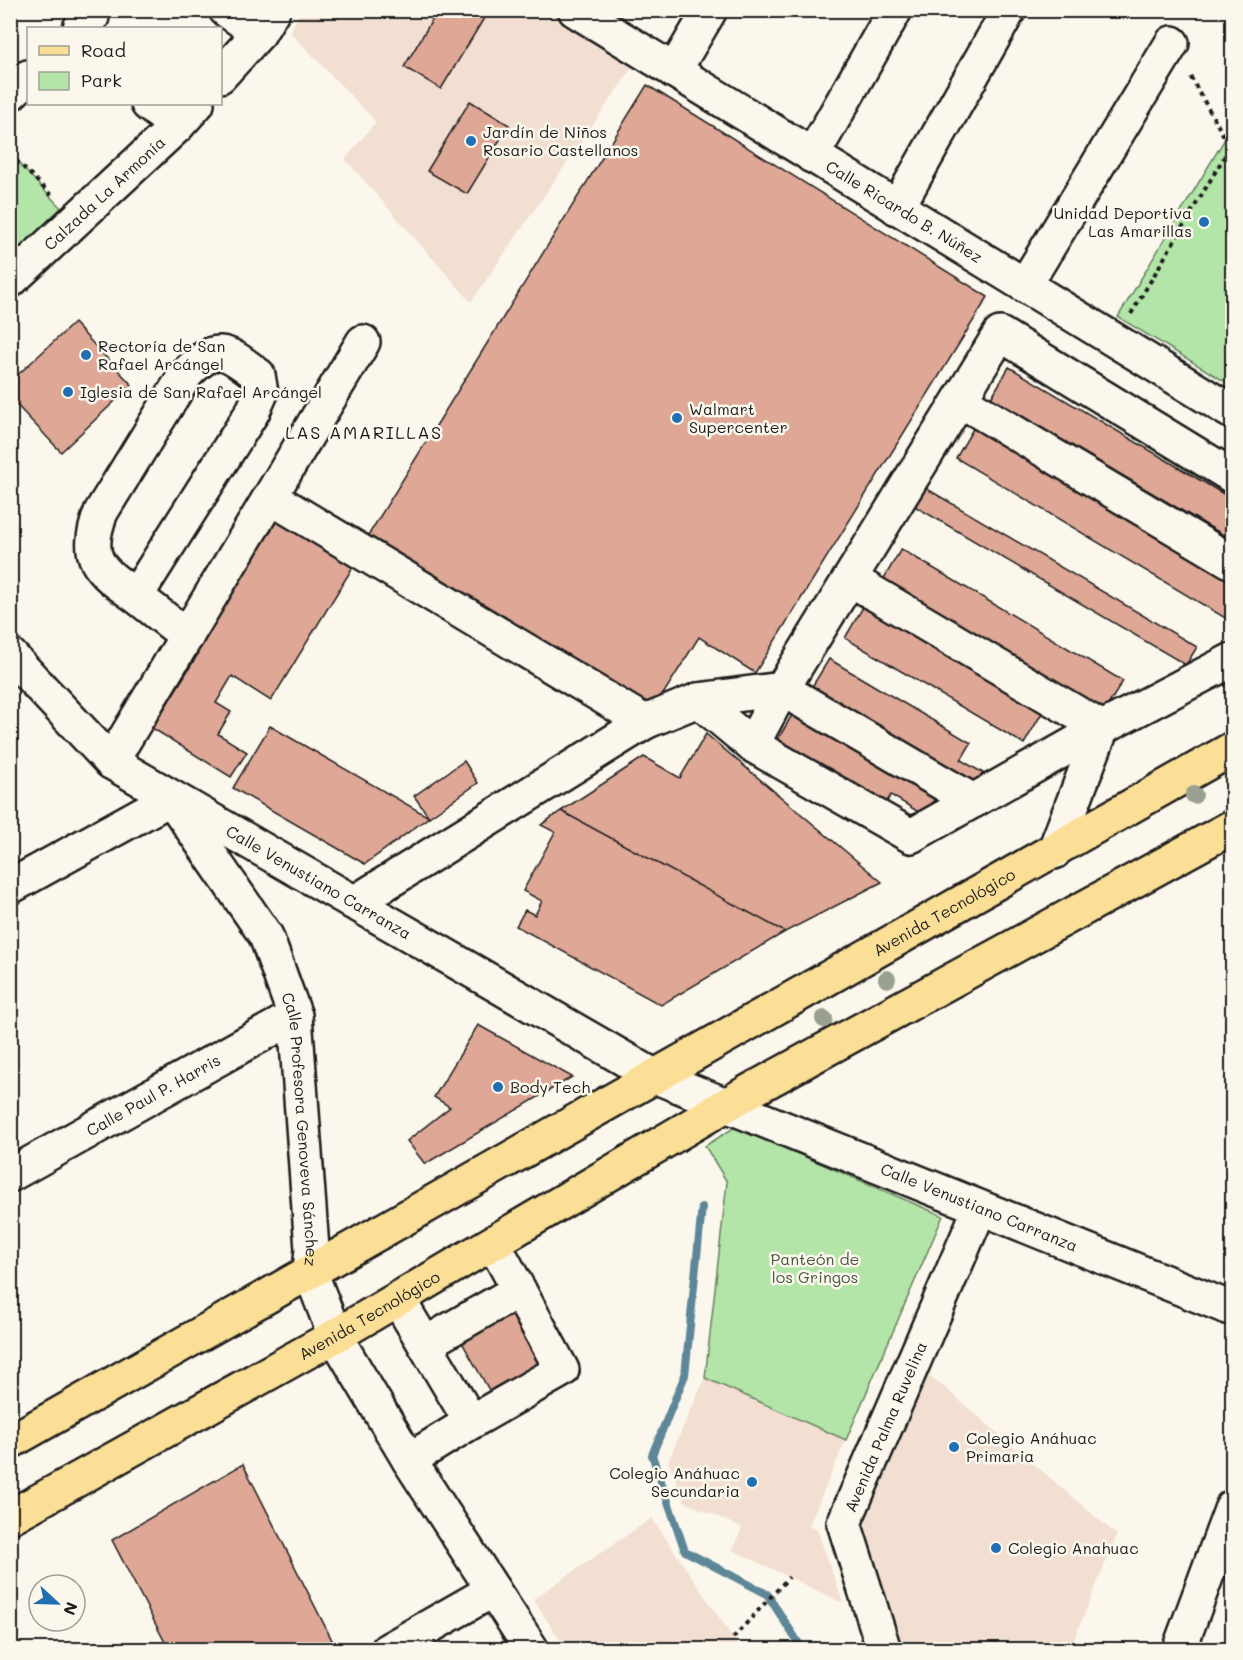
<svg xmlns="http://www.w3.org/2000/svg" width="1243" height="1660" font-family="Mali,sans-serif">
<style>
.built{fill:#f2dfd2}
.green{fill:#b2e5a7;stroke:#678062;stroke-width:1.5}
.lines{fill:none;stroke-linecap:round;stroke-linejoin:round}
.stream{stroke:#5d8798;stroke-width:8}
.building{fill:#dea796;stroke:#1c1c1c;stroke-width:1.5}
.minor-casing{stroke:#1c1c1c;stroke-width:38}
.major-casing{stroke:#1c1c1c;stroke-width:38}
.path{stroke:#1c1c1c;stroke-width:4;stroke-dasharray:4.5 4.5;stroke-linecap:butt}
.minor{stroke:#fbf7ec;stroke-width:33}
.major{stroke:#fbdf96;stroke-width:33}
.tree{fill:#99a091}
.poi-dot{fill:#1f6fb2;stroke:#fbf7ec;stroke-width:2}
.labels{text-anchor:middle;stroke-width:5;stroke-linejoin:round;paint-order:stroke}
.poi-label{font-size:16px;fill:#1c1c1c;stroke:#fbf7ec;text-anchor:start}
.street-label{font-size:16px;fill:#1c1c1c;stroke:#fbf7ec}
.park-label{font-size:16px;fill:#495846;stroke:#fbf7ec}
.neighbourhood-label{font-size:18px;letter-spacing:1.5px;fill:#1c1c1c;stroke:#fbf7ec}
</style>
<rect width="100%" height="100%" fill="#fbf7ec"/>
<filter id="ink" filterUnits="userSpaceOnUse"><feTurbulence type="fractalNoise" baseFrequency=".0167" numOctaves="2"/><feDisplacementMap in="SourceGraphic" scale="12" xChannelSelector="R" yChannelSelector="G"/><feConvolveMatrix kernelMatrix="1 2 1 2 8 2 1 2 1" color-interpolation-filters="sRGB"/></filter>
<g filter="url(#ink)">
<path class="built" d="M300,11H544L632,68L471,302L345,159L376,122L290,32Z
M925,1371L1117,1535L1070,1649L902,1650L861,1523Z
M705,1378L846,1440L809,1525L817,1529L843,1603L732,1550L742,1528L685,1502L668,1461Z
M652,1518L733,1638L741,1649H566L533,1599Z"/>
<path class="green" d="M1232,127V386L1118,317Z
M11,155L61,208L11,256Z
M735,1127L943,1216L846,1440L705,1378L727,1182L705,1146Z"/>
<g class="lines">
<path class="stream" d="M702,1207L685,1375L652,1455L685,1551L767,1594L803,1650"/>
</g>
<path class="building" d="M438,10H489L441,89L404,67Z
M647,85L988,297L755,673L699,637L650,715L366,539Z
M470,101L509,125L467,194L427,171Z
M74,323L132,385L61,452L10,398V382Z
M1009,367L1232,499V540L991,398Z
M974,427L1232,580V622L956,458Z
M922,486L1197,647L1186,665L911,504Z
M275,519L353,567L271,701L232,676L216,703L231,712L218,734L247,752L231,777L152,728L198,654L194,652Z
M901,549L1123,681L1104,712L883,580Z
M863,607L1042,713L1024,744L845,638Z
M829,659L971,743L961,760L983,773L974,787L810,690Z
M792,715L935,799L925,816L891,795L882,809L774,746Z
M270,726L429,817L365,864L233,788Z
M706,734L882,882L785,932L561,811L644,757L680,778Z
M464,761L478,783L429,817L414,796Z
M561,811L785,932L661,1005L516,926L525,910L535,915L542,901L523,891L555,832L541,825Z
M478,1025L572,1077L425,1164L407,1141L450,1107L434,1097Z
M514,1306L551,1373L497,1404L459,1337Z
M243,1464L337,1650H169L112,1540Z"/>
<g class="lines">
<defs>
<g id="minor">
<path d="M226,10L259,33"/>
<path id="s1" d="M575,10L1232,412"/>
<path d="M80,28L92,17L84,10"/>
<path d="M674,71L710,10"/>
<path d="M220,76L259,33L273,10"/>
<path d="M10,94L28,77"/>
<path d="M148,104L177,126"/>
<path d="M812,156L895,10"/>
<path d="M897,208L1009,10"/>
<path id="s2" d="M10,281L177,126L197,104"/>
<path d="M1025,285L1172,43"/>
<path d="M960,400L1232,562"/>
<path d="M270,497L645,722"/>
<path d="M850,579L1102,728L1054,852"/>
<path d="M136,596C99,570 83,560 101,512L186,374C217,342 225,350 258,375L261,393L253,411L136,596L187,636"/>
<path id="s3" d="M10,655L111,762L654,1076L1232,1309"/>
<path d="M698,700L752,745L911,836L1102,728L1232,660"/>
<path d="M752,745L782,689L1000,334L1232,476"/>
<path d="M111,762L363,342"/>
<path id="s4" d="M10,887L171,798L266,936L295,1016L312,1249L310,1271L335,1336L409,1460L532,1650"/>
<path d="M354,903L645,722L698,700L782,689L973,801"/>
<path id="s5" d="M10,1175L295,1016"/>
<path d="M398,1299L471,1422L562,1370L494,1244"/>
<path d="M425,1344L519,1290"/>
<path d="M409,1460L471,1422"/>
<path d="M388,1650L493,1590"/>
<path id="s6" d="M884,1650L844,1523L980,1208"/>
<path d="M1179,1650L1232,1507"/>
</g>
<g id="major">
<path id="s7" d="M10,1442L1232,749"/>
<path id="s8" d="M10,1517L335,1336L748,1092L1232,827"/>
</g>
</defs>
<use href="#minor" class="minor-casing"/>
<use href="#major" class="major-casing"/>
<path class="path" d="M10,154L54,198
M1131,314L1230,147L1189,74
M733,1638L789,1577"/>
<use href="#minor" class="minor"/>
<use href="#major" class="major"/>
</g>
<g class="tree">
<circle cx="1194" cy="795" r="9"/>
<circle cx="887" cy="979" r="9"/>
<circle cx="824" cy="1019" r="9"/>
</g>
</g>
<g class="poi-dot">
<circle cx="471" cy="141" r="6"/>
<circle cx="1204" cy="222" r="6"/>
<circle cx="86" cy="355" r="6"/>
<circle cx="68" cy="392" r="6"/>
<circle cx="677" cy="418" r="6"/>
<circle cx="498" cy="1087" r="6"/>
<circle cx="954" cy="1447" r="6"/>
<circle cx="752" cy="1482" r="6"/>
<circle cx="996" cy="1548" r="6"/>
</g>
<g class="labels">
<g class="poi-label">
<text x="483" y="138">Jardín de Niños<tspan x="483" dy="18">Rosario Castellanos</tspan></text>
<text x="1192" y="219" text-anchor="end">Unidad Deportiva<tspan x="1192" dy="18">Las Amarillas</tspan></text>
<text x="98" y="352">Rectoría de San<tspan x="98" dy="18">Rafael Arcángel</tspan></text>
<text x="80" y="398">Iglesia de San Rafael Arcángel</text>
<text x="689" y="415">Walmart<tspan x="689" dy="18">Supercenter</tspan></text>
<text x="510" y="1093">Body Tech</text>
<text x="966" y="1444">Colegio Anáhuac<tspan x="966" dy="18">Primaria</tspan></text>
<text x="740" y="1479" text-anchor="end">Colegio Anáhuac<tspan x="740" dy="18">Secundaria</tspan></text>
<text x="1008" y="1554">Colegio Anahuac</text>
</g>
<g class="street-label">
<text dy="6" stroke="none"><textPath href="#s2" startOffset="129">Calzada La Armonía</textPath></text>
<text dy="6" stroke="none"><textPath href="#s1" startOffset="386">Calle Ricardo B. Núñez</textPath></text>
<text dy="6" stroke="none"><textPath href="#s3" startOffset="387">Calle Venustiano Carranza</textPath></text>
<text dy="6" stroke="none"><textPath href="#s7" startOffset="1074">Avenida Tecnológico</textPath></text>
<text dy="6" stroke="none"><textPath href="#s5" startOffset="164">Calle Paul P. Harris</textPath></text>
<text dy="6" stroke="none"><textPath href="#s4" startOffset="550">Calle Profesora Genoveva Sánchez</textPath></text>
<text dy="6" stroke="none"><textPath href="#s3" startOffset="1125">Calle Venustiano Carranza</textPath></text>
<text dy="6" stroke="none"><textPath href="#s8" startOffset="412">Avenida Tecnológico</textPath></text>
<text dy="6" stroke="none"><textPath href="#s6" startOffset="238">Avenida Palma Ruvelina</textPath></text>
</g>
<g class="park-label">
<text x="815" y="1265">Panteón de<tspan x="815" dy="18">los Gringos</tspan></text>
</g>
<g class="neighbourhood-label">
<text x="364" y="439">LAS AMARILLAS</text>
</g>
</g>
<rect width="1243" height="1660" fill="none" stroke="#fbf7ec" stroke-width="36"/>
<rect x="18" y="18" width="1207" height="1624" fill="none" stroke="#1c1c1c" stroke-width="2" filter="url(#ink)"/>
<rect x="27" y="27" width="195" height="78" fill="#fbf7ec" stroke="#a29f99" stroke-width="1.5"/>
<rect x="39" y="46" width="30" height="9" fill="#fbdf96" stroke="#a29f99" stroke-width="1.5"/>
<text x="81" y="57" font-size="18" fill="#1c1c1c">Road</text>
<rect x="39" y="72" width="30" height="18" fill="#b2e5a7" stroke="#a29f99" stroke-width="1.5"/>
<text x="81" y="87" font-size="18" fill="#1c1c1c">Park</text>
<g transform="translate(57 1603) rotate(112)"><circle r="28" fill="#fbf7ec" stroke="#a29f99" stroke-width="1.5"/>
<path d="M0-4.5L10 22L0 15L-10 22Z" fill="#1f6fb2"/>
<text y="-9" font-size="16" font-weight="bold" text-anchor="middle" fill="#1c1c1c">N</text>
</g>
</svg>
